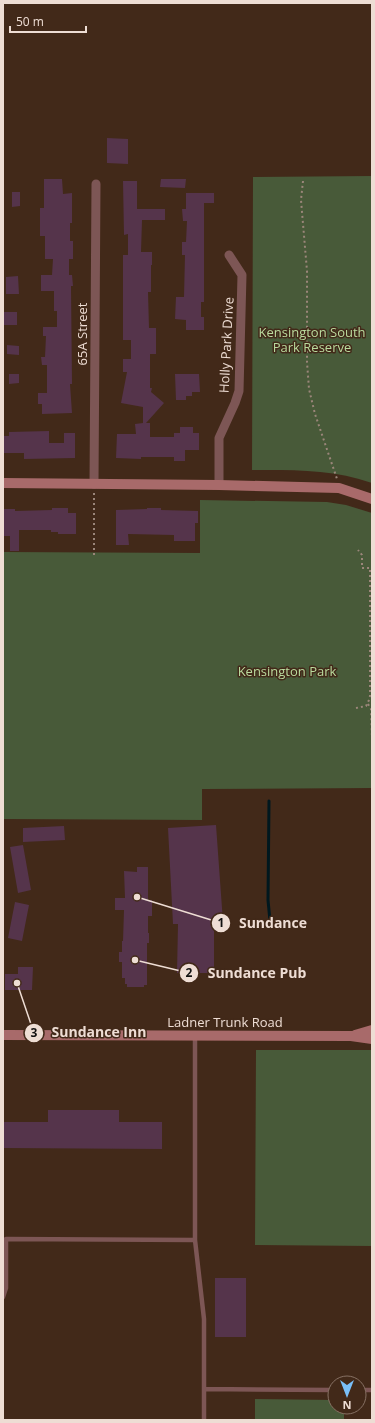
<svg xmlns="http://www.w3.org/2000/svg" width="375" height="1423" font-family="'Open Sans',sans-serif">
<style>
.green{fill:#485a39}
.lines{fill:none;stroke-linecap:round;stroke-linejoin:round}
.stream{stroke:#00181f;stroke-width:3}
.building{fill:#55344b}
.path{stroke:#9b867a;stroke-width:2;stroke-dasharray:2 3;stroke-linecap:butt}
.lane{stroke:#7d5655;stroke-width:4.5}
.street{stroke:#7d5655;stroke-width:9}
.secondary{stroke:#a86a6a;stroke-width:10}
.labels{text-anchor:middle;stroke-width:3;stroke-linejoin:round;paint-order:stroke}
.park-label{font-size:13px;fill:#badb9e;stroke:#422919}
.street-label{font-size:13px;fill:#eeddd4;stroke:#422919}
.leader{fill:none;stroke:#eeddd4;stroke-width:1.5}
.callout-dot{fill:#eeddd4;stroke:#422919;stroke-width:1.5}
.mark-label{font-size:12px;text-anchor:middle;font-weight:bold;fill:#111}
.callout-label{font-size:14px;text-anchor:middle;font-weight:bold;fill:#eeddd4;stroke:#422919;stroke-width:3;stroke-linejoin:round;paint-order:stroke}
</style>
<rect width="100%" height="100%" fill="#422919"/>
<path class="green" d="M372,176V483C332,469 294,470 252,470L253,177Z
M200,500L327,502L346,505L372,513V788L202,789V820L3,819V552L200,553Z
M256,1050H372V1246L255,1245Z
M255,1399L335,1400V1407H344V1420H255Z"/>
<g class="lines">
<path class="stream" d="M269,801L268,900L270,921"/>
</g>
<path class="building" d="M107,138L128,139V164L107,163Z
M44,179H62L63,194L72,193V223H70V241H73V259H69V275H72L73,286H71L72,384H70L72,413L42,414V404H38V393H47V365H42L41,357H45L46,336H43V327H57V311H54V291H41V275H52L53,259H45V236H40V208H44Z
M161,179H186L185,188L160,187Z
M123,181H137V209H165V220H142L141,252H152V265H151V292H148L149,328H156V354H150V388H152L151,392L164,403L146,423H150V437H174V433H180V427H193V433H199V450H185V461H174V457H141V459L116,458L117,434H136L135,424L143,423V407L121,403L127,372H123V359H131V340H123V255H128V234L124,235Z
M12,192H20V206L12,207Z
M186,193H214V203H204V302H201V317H204V330H186V320L175,319L176,297H184L185,255H182V242H186L187,221H183L182,209H186Z
M18,276L19,294H6V277Z
M3,312H17V325H3Z
M7,345L19,346V355L7,354Z
M9,374H19V383L9,384Z
M175,374H199L200,392H192V396H186V400H176Z
M49,431V443H64V433H75V458L24,459V453H3V436H9V432Z
M52,508H68V513H76V534H58V532H51V530H19V551H10V536H3V509H15V511L52,510Z
M147,508H161V510L198,511V523H195V541H174V535L128,534L129,545H116V510L147,509Z
M216,825L223,922L214,923V973H177L178,924H173L168,828Z
M64,826L65,840L23,842V828Z
M23,845L31,890L18,893L10,847Z
M137,867H148V900H152V916H148V933H149V943H147V985H144V987H127V984H125V978H122V962H119V952H122V941H123L124,910H115V898H125L124,871L137,872Z
M15,902L29,905L22,941L8,938Z
M18,967H33L32,990H5V974H18Z
M48,1110H119V1122H162V1149L3,1148V1122H48Z
M215,1278H246V1337H215Z"/>
<g class="lines">
<path class="path" d="M303,181L301,200L307,271V362L309,389L315,414L337,479
M94,493V556
M368,704L371,709L372,738
M356,708L366,706L369,700L370,696V568H362V555L358,550"/>
<path class="lane" d="M195,1035V1240L204,1319V1420
M3,1297L6,1288V1239L195,1240
M205,1389L335,1390
M359,1390H372"/>
<path class="street" d="M94,484L96,184
M219,485V438L235,403L239,391L242,275L229,255"/>
<path class="secondary" d="M3,483L219,485L339,488L372,499
M3,1035L351,1036L372,1039
M355,1035L372,1030"/>
</g>
<g class="labels">
<g class="park-label">
<text x="312" y="337">Kensington South<tspan x="312" dy="15">Park Reserve</tspan></text>
<text x="287" y="676">Kensington Park</text>
</g>
<g class="street-label">
<text transform="translate(82 334) rotate(-90)" y="5">65A Street</text>
<text transform="translate(226 345) rotate(-87)" y="5">Holly Park Drive</text>
<text x="225" y="1027">Ladner Trunk Road</text>
</g>
</g>
<path class="leader" d="M137 897L221 923M135 960L189 973M17 983L34 1033"/>
<g class="callout-dot">
<circle cx="137" cy="897" r="4"/>
<circle cx="135" cy="960" r="4"/>
<circle cx="17" cy="983" r="4"/>
<circle cx="221" cy="923" r="10"/>
<circle cx="189" cy="973" r="10"/>
<circle cx="34" cy="1033" r="10"/>
</g>
<g class="mark-label">
<text x="221" y="927">1</text>
<text x="189" y="977">2</text>
<text x="34" y="1037">3</text>
</g>
<g class="callout-label">
<text x="273" y="928">Sundance</text>
<text x="257" y="978">Sundance Pub</text>
<text x="99" y="1037">Sundance Inn</text>
</g>
<rect width="375" height="1423" fill="none" stroke="#eeddd4" stroke-width="8"/>
<g transform="translate(347 1395) rotate(180)"><circle r="19" fill="#422919" stroke="#877164"/>
<path d="M0-3L7 15L0 10L-7 15Z" fill="#79bff8"/>
<text y="-6" font-size="11" font-weight="bold" text-anchor="middle" fill="#eeddd4">N</text>
</g>
<path d="M10 26v6h76v-6" fill="none" stroke="#eeddd4" stroke-width="2"/>
<text x="16" y="26" font-size="12" fill="#eeddd4" stroke="#422919" stroke-width="3" paint-order="stroke">50 m</text>
</svg>
